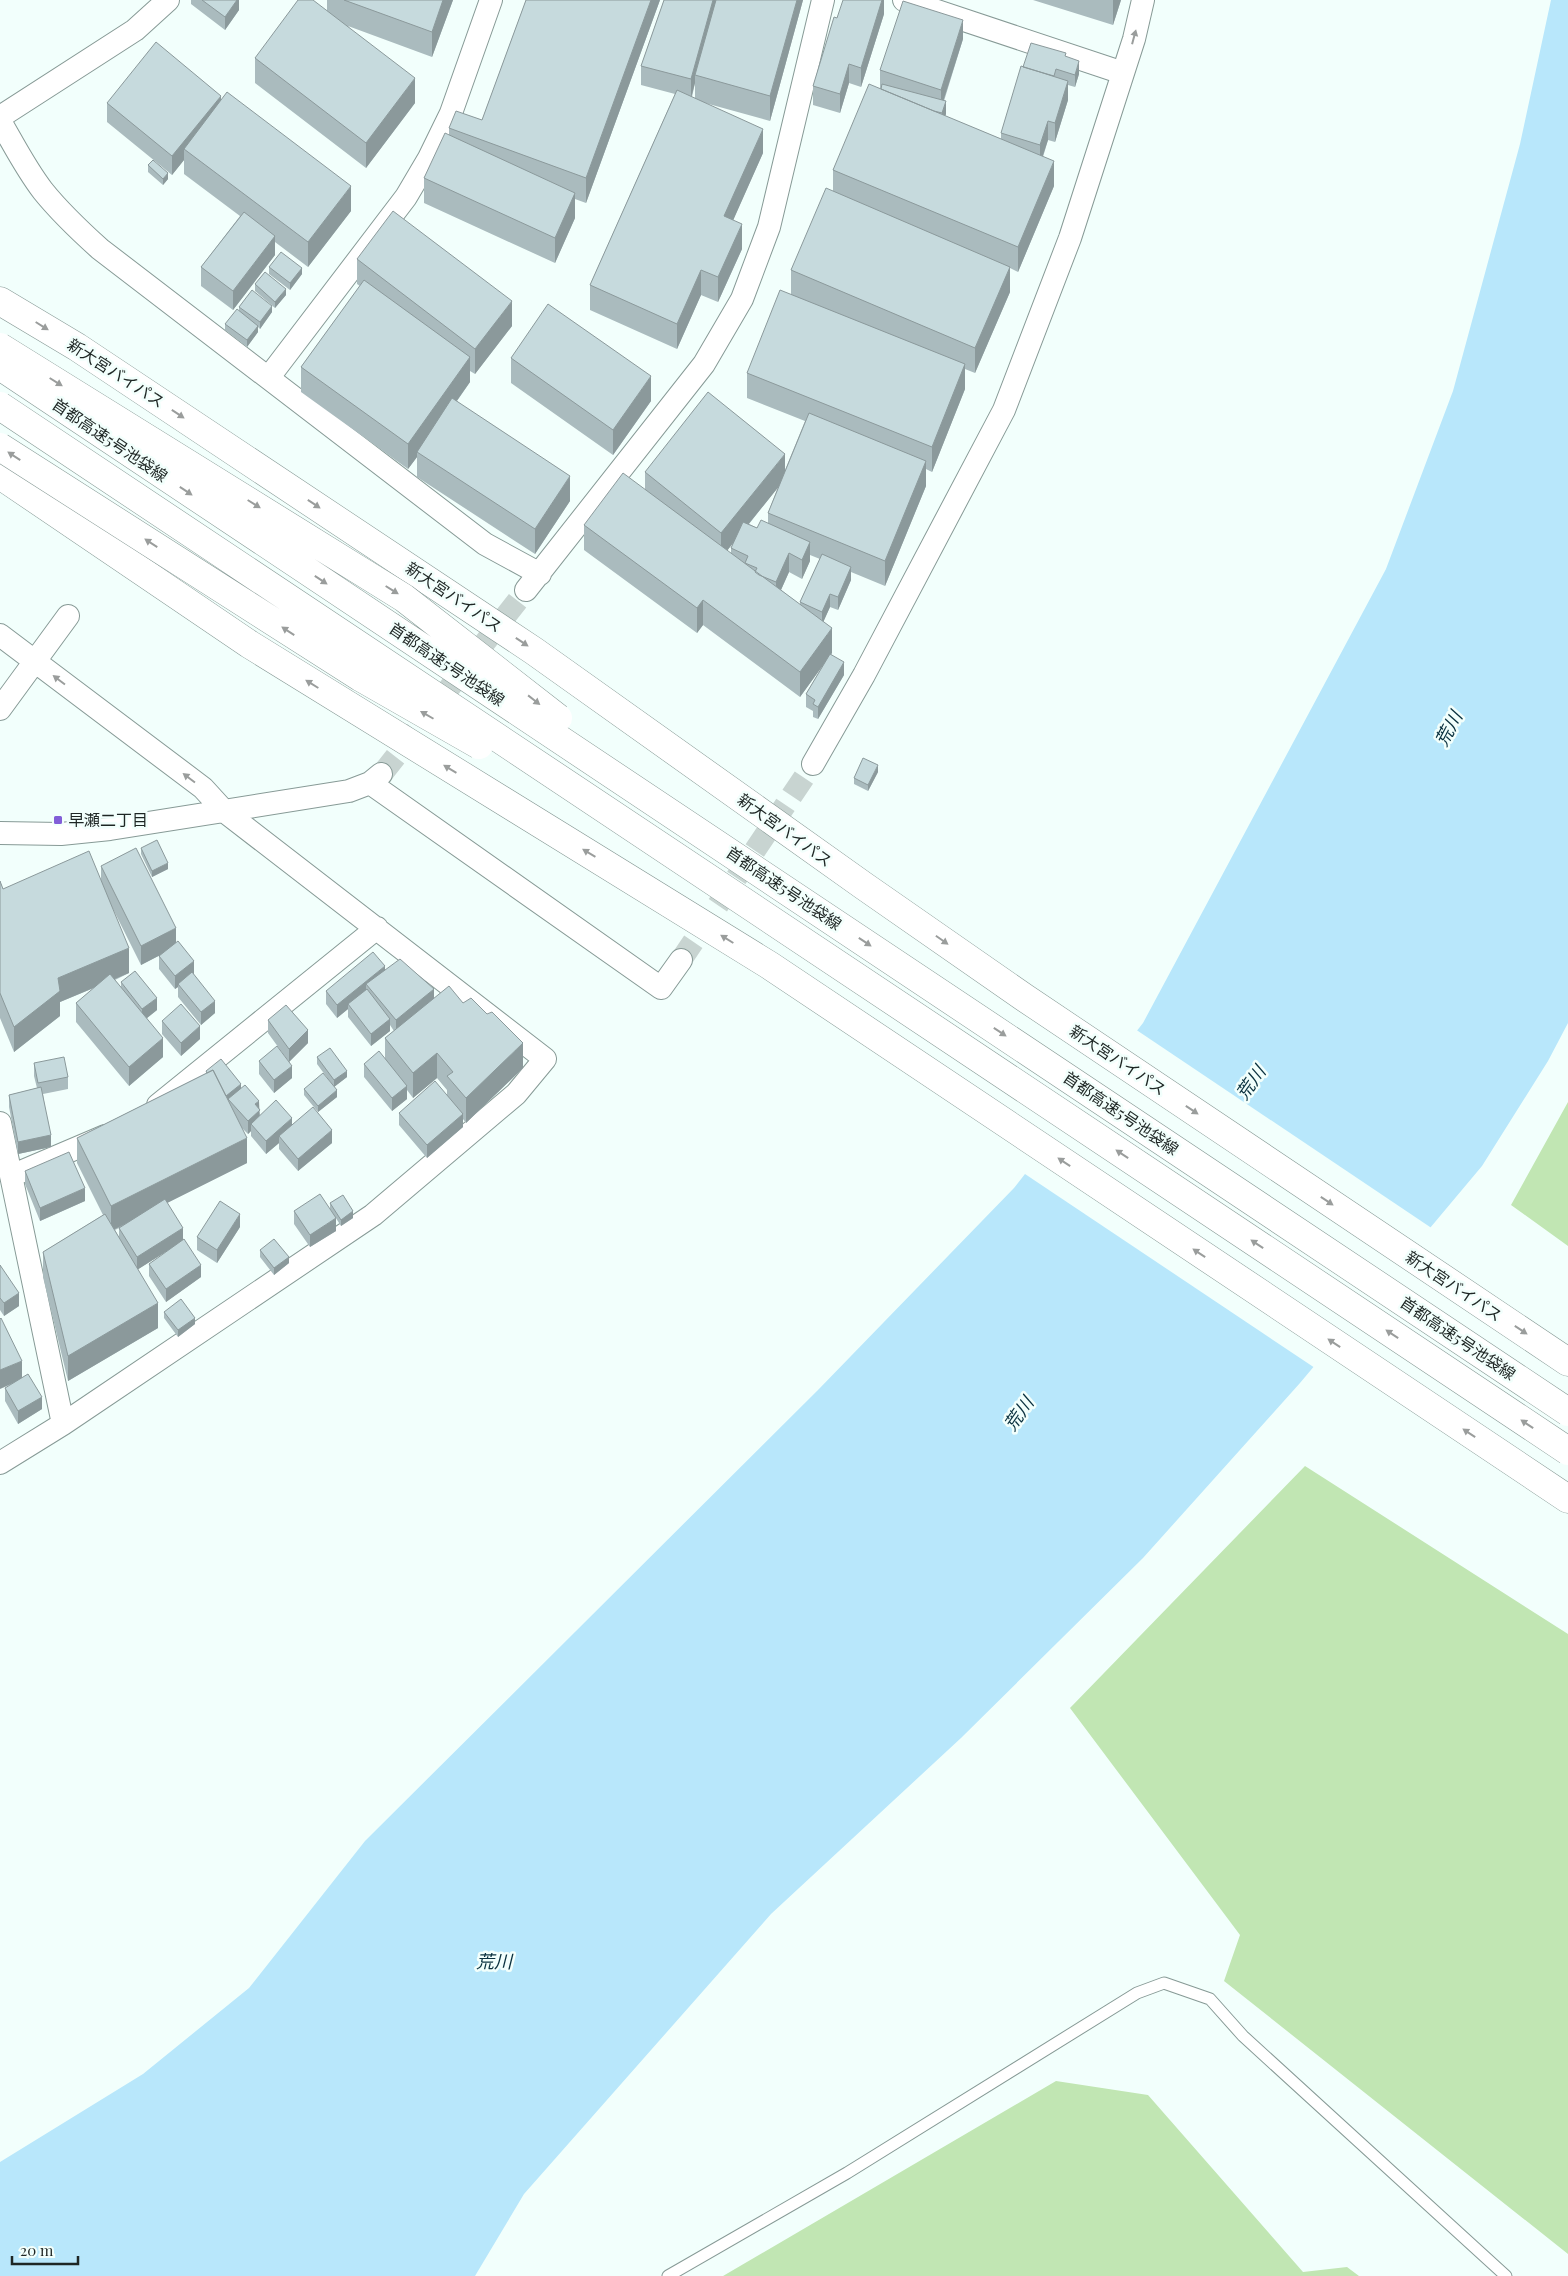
<svg xmlns="http://www.w3.org/2000/svg" width="1568" height="2276" font-family="'Playfair Display','Noto Sans JP',serif">
<style>
.green{fill:#c1e6b3}
.water{fill:#b8e7fb}
.pier{fill:#f2fffc}
.lines{fill:none;stroke-linecap:round;stroke-linejoin:round}
.street-tunnel{stroke:#c8d4d1;stroke-width:22;stroke-dasharray:22 11;stroke-linecap:butt}
.lane-casing{stroke:#879a96;stroke-width:13}
.street-casing{stroke:#879a96;stroke-width:24}
.highway-casing{stroke:#879a96;stroke-width:29}
.lane{stroke:#fff;stroke-width:11}
.street{stroke:#fff;stroke-width:22}
.highway{stroke:#fff;stroke-width:28}
.highway-bridge-casing{stroke:#879a96;stroke-width:29;stroke-linecap:butt}
.highway-bridge{stroke:#fff;stroke-width:28}
.wall{fill:#aabbbe;fill-rule:evenodd}
.shaded-wall{fill:#8b999b}
.building{fill:#c6dadd;stroke:#8b999b}
.oneway{fill:#9a9d9c}
.poi-dot{fill:#825ed8;stroke:#f2fffc;stroke-width:2}
.labels{text-anchor:middle;stroke-width:5;stroke-linejoin:round;paint-order:stroke}
.street-label{font-size:16px;fill:#1e2624;stroke:#f2fffc}
.poi-label{font-size:16px;fill:#1e2624;stroke:#f2fffc;text-anchor:start}
.water-label{font-size:18px;font-style:italic;fill:#09303e;stroke:#f2fffc}
</style>
<rect width="100%" height="100%" fill="#f2fffc"/>
<path class="green" d="M1568,1102V1246L1511,1205Z
M1305,1466L1568,1634V2254L1224,1981L1240,1935L1070,1708Z
M1056,2081L1148,2095L1303,2272L1347,2267L1359,2276H723Z"/>
<path class="water" d="M1551,0H1568V1023L1548,1061L1482,1166L1300,1383L1143,1558L961,1738L771,1914L524,2194L475,2276H0V2162L143,2074L249,1988L365,1841L818,1390L1014,1188L1143,1023L1386,569L1453,391L1520,144Z"/>
<path class="pier" d="M1135,1029L1433,1229L1315,1368L1022,1172Z"/>
<g class="lines">
<path class="street-tunnel" d="M382,774L526,590
M681,960L813,764"/>
<defs>
<path id="lane" d="M668,2276L847,2173L1137,1993L1164,1983L1210,1999L1243,2036L1506,2276"/>
<path id="street" d="M904,0L1123,73
M0,117L135,30L168,0
M0,121C14,145 26,169 43,191C60,212 80,231 100,249L485,544L540,574
M269,377L406,197L429,158L451,113L491,0
M526,590L704,364L742,299L769,227L823,0
M0,635L203,788L224,811L545,1059L516,1094L373,1215L63,1424L0,1463
M0,709L68,616
M813,764L864,675L1004,410L1070,238L1134,39L1143,0
M370,783L661,988L681,960
M0,833L61,834L110,829L349,791L370,783L381,774
M158,1105L377,928
M0,1123L63,1424
M11,1176L105,1136"/>
<path id="highway" d="M0,301L77,347L534,651L864,886L1025,998L1568,1362
M0,475L249,644L769,965L1568,1499"/>
</defs>
<use href="#lane" class="lane-casing"/>
<use href="#street" class="street-casing"/>
<use href="#highway" class="highway-casing"/>
<use href="#lane" class="lane"/>
<use href="#street" class="street"/>
<use href="#highway" class="highway"/>
<defs>
<path id="highway-bridge" d="M0,347L404,598L558,718
M0,366L1568,1412
M0,406L1568,1451
M0,447L360,677L479,745"/>
</defs>
<use href="#highway-bridge" class="highway-bridge-casing"/>
<use href="#highway-bridge" class="highway-bridge"/>
</g>
<path class="wall" d="M191,0H239V10L225,30L191,4Z
M327,0H453L432,57L348,26L415,103L366,168L255,83V58L327,11Z
M526,0H660L586,203L575,199V218L555,263L424,203V178L449,135V128L482,120Z
M664,0H803L770,121L705,103L763,153L733,220L742,249L718,302L701,295L677,349L590,310V285L675,94L641,85V66ZM695,83V98L692,97Z
M884,0V14L861,87L849,83L840,113L813,105V86L837,18Z
M1033,0H1121L1113,25Z
M963,39L944,101L946,114L945,116L1001,139V133L1023,67L1066,57L1079,74L1075,87L1068,85V100L1055,142L1048,140L1043,157L1054,186L1018,272L1010,268V292L975,373L965,369V389L932,472L926,469V486L885,586L851,572V580L838,610L830,607L823,622L832,653L831,654L844,675L818,719L813,717V711L806,707V694L823,665L800,697L703,625L697,633L584,550V525L645,490V472L785,470L805,421L747,398V373L791,295V270L833,191V170L880,89V70ZM778,487L768,513V523L757,528L749,524ZM733,543L731,548V554L727,551ZM810,555L820,559L800,602V605L781,590L789,572L802,579L810,561Z
M221,99L351,211L308,267L275,242V255L233,310L201,286V267L240,216L184,174V160L172,175L107,122V103Z
M148,165L168,179L163,185L148,172Z
M357,259L512,326L475,374L470,371V382L457,401L570,501L535,554L417,477V457L408,469L301,392V367L360,286L357,284Z
M269,267L302,274L290,290L269,274Z
M255,284L286,295L275,308L255,291Z
M239,307L272,312L260,329L258,327V332L247,347L225,330V324L239,311Z
M511,358L651,401L613,455L511,383Z
M878,772L868,791L854,784V778Z
M141,848L168,869L152,877L141,854Z
M101,866L176,943L194,974H193L215,1013L201,1025L178,997V987L175,989L159,969V956L160,955L141,965L112,907L129,973L115,980L121,987V982L157,1010L147,1018L163,1057L129,1086L76,1022V1003L94,988L60,1002V1016L14,1052L0,1018V881L3,889L101,880Z
M385,970L434,998L463,1003L523,1068L466,1123L463,1119V1127L427,1158L399,1125V1113L447,1095V1090L437,1078L413,1098L407,1090V1099L392,1111L364,1077V1064L385,1059V1038L394,1031L390,1025V1031L371,1046L348,1017V1009L337,1018L326,1004V991Z
M268,1020L308,1043L289,1062L268,1033Z
M162,1021L200,1039L181,1056L162,1034Z
M317,1057L347,1077L334,1087L317,1064Z
M259,1061L292,1078L274,1093L259,1074Z
M34,1063L68,1077V1089L43,1094L51,1147L18,1154L9,1107V1095L37,1088L34,1076Z
M206,1071L241,1088L259,1110L260,1116L292,1125L332,1143L298,1171L279,1149V1143L266,1154L251,1136V1131L248,1134L241,1127L247,1163L167,1203L183,1240L201,1277L166,1302L149,1276V1264L175,1246L138,1269L158,1328L68,1381L43,1277V1252L103,1215L77,1163V1138L206,1073ZM123,1226L119,1228V1237L115,1230Z
M304,1089L337,1097L318,1112L304,1095Z
M25,1171L85,1201L40,1221L25,1184Z
M330,1203L353,1218L341,1226L330,1209Z
M294,1211L336,1231L310,1247L294,1224Z
M240,1227L217,1263L197,1250V1237Z
M260,1250L289,1263L274,1275L260,1257Z
M0,1265L19,1306L4,1316L0,1310Z
M164,1312L195,1324L178,1337L164,1318Z
M22,1378L42,1409L18,1424L5,1401V1388L14,1383L0,1389Z"/>
<path class="shaded-wall" d="M237,0H239V10L225,30V17Z
M443,0H453L432,57V32Z
M651,0H660L586,203V178Z
M713,0H718L695,75V83L691,98V79Z
M797,0H803L770,121V96Z
M882,0H884V14L861,87V68Z
M1113,0H1121L1113,25Z
M963,20V39L941,108V90Z
M1079,61V74L1075,87V75Z
M849,64V83L840,113V94Z
M415,78V103L366,168V143Z
M1068,81V100L1055,142V123Z
M221,96V115L184,149V160L172,175V156Z
M946,101V114L942,126V113Z
M1048,121V140L1040,164V145Z
M763,129V153L724,241V216Z
M1054,161V186L1018,272V247Z
M168,173V179L163,185V179Z
M351,186V211L308,267V242Z
M575,193V218L555,263V238Z
M742,224V249L718,302V277Z
M275,236V255L233,310V291Z
M1010,267V292L975,373V348Z
M302,268V274L290,290V283Z
M701,270V295L677,349V324Z
M286,289V295L275,308V302Z
M512,301V326L475,374V349Z
M272,306V312L260,329V322Z
M258,326V332L247,347V340Z
M470,357V382L420,453L417,452V457L408,469V444Z
M965,364V389L932,472V447Z
M651,376V401L613,455V430Z
M785,454V479L721,558V533Z
M926,461V486L885,586V561Z
M570,476V501L535,554V529Z
M810,542V561L802,579V560Z
M789,553V572L776,601V582Z
M851,567V580L838,610V597Z
M830,594V607L822,625V612Z
M703,600V625L697,633V608Z
M832,628V653L800,697V672Z
M844,662V675L818,719V707Z
M878,765V772L868,791V785Z
M168,863V869L152,877V871Z
M176,928V947L141,965V946Z
M129,948V973L60,1002V1016L14,1052V1027L58,978Z
M194,961V974L179,986L178,984V987L175,989V976Z
M385,966V978L366,984V993L348,1004V1009L337,1018V1005Z
M434,989V1001L396,1033V1020Z
M157,998V1010L142,1022V1009Z
M215,1001V1013L201,1025V1012Z
M390,1019V1031L371,1046V1034Z
M200,1026V1039L181,1056V1043Z
M308,1030V1043L289,1062V1049Z
M163,1038V1057L129,1086V1067Z
M523,1043V1068L466,1123V1098Z
M437,1053V1078L413,1098V1073Z
M292,1066V1078L274,1093V1080Z
M347,1071V1077L334,1087V1080Z
M241,1084V1096L228,1099V1106L226,1096Z
M407,1086V1099L392,1111V1098Z
M337,1090V1097L318,1112V1106Z
M259,1101L260,1123L251,1124V1131L248,1134V1121L255,1104Z
M463,1114V1127L427,1158V1145Z
M292,1118V1130L279,1136V1143L266,1154V1141Z
M332,1130V1143L298,1171V1159Z
M51,1135V1147L18,1154V1142Z
M247,1138V1163L111,1231V1206Z
M85,1188V1201L40,1221V1208Z
M353,1211V1218L341,1226V1220Z
M240,1214V1227L217,1263V1250Z
M336,1218V1231L310,1247V1235Z
M183,1228V1241L137,1270V1257Z
M289,1257V1263L274,1275V1268Z
M201,1265V1277L166,1302V1289Z
M19,1293V1306L4,1316V1303Z
M158,1303V1328L68,1381V1356Z
M195,1318V1324L178,1337V1330Z
M22,1361V1379L0,1389V1370Z
M42,1397V1409L18,1424V1411Z"/>
<path class="building" d="M202,0H237L225,17Z
M298,0H313L415,78L366,143L255,58Z
M344,0H443L432,32Z
M526,0H651L586,178L449,128L456,111L482,120Z
M664,0H713L691,79L641,66Z
M716,0H797L770,96L695,75Z
M843,0H882L861,68L849,64L840,94L813,86L834,17L837,18Z
M903,1L963,20L941,90L880,70Z
M156,42L221,96L172,156L107,103Z
M1031,43L1066,53L1065,56L1079,61L1075,75L1056,69L1054,76L1023,67Z
M1021,66L1068,81L1055,123L1048,121L1040,145L1001,133Z
M869,84L1054,161L1018,247L833,170Z
M882,84L946,101L942,113L934,111L881,89Z
M677,90L763,129L724,216L742,224L718,277L701,270L677,324L590,285Z
M227,92L351,186L308,242L184,149Z
M445,133L575,193L555,238L424,178Z
M153,160L168,173L163,179L148,165Z
M826,188L1010,267L975,348L791,270Z
M393,211L512,301L475,349L357,259Z
M244,212L275,236L233,291L201,267Z
M281,252L302,268L290,283L269,267Z
M265,272L286,289L275,302L255,284Z
M364,280L470,357L408,444L301,367Z
M252,290L272,306L260,322L239,307Z
M780,290L965,364L932,447L747,373Z
M548,304L651,376L613,430L511,358Z
M237,309L258,326L247,340L225,324Z
M708,392L785,454L721,533L645,472Z
M452,398L570,476L535,529L417,452Z
M809,413L926,461L885,561L768,513Z
M623,473L832,628L800,672L703,600L697,608L584,525Z
M761,520L810,542L802,560L789,553L776,582L759,575L755,572L757,568L745,563L748,556L731,548L743,522L757,528Z
M822,554L851,567L838,597L830,594L822,612L800,602Z
M830,654L844,662L818,707L813,704L815,700L806,694Z
M863,758L878,765L868,785L854,778Z
M157,840L168,863L152,871L141,848Z
M136,848L176,928L141,946L101,866Z
M89,851L129,948L58,978L60,991L14,1027L0,993V881L3,889Z
M178,941L194,961L175,976L159,956Z
M373,952L385,966L337,1005L326,991Z
M400,959L434,989L396,1020L366,984Z
M135,971L157,998L142,1009L121,982Z
M192,972L215,1001L201,1012L178,984Z
M110,974L163,1038L129,1067L76,1003Z
M449,986L463,1003L471,998L487,1014L492,1012L523,1043L466,1098L447,1076L453,1072L437,1053L413,1073L385,1038Z
M367,989L390,1019L371,1034L348,1004Z
M181,1004L200,1026L181,1043L162,1021Z
M286,1005L308,1030L289,1049L268,1020Z
M277,1046L292,1066L274,1080L259,1061Z
M330,1048L347,1071L334,1080L317,1057Z
M379,1051L407,1086L392,1098L364,1064Z
M64,1057L68,1077L38,1083L34,1063Z
M221,1059L241,1084L226,1096L213,1070L207,1073L206,1071Z
M213,1070L247,1138L111,1206L77,1138Z
M323,1073L337,1090L318,1106L304,1089Z
M435,1081L463,1114L427,1145L399,1113Z
M245,1085L259,1101L255,1104L260,1110L248,1121L228,1099Z
M41,1087L51,1135L18,1142L9,1095Z
M276,1100L292,1118L266,1141L251,1124Z
M313,1107L332,1130L298,1159L279,1136Z
M69,1152L85,1188L40,1208L25,1171Z
M320,1194L336,1218L310,1235L294,1211Z
M343,1195L353,1211L341,1220L330,1203Z
M165,1199L183,1228L137,1257L119,1228Z
M220,1201L240,1214L217,1250L197,1237Z
M105,1214L158,1303L68,1356L43,1252Z
M184,1239L201,1265L166,1289L149,1264Z
M274,1239L289,1257L274,1268L260,1250Z
M0,1265L19,1293L4,1303L0,1298Z
M181,1299L195,1318L178,1330L164,1312Z
M1,1318L22,1361L0,1370V1319Z
M28,1374L42,1397L18,1411L5,1388Z"/>
<defs><path id="oneway-solid" d="M-6-.8H1V-3.2L6.5 0L1 3.2V.8H-6Z" transform="scale(1.25)"/></defs>
<g class="oneway">
<use href="#oneway-solid" transform="translate(1134 37) rotate(-75)"/>
<use href="#oneway-solid" transform="translate(42 326) rotate(32)"/>
<use href="#oneway-solid" transform="translate(56 382) rotate(32)"/>
<use href="#oneway-solid" transform="translate(178 414) rotate(34)"/>
<use href="#oneway-solid" transform="translate(14 456) rotate(-147)"/>
<use href="#oneway-solid" transform="translate(186 491) rotate(34)"/>
<use href="#oneway-solid" transform="translate(254 504) rotate(32)"/>
<use href="#oneway-solid" transform="translate(314 504) rotate(34)"/>
<use href="#oneway-solid" transform="translate(151 543) rotate(-147)"/>
<use href="#oneway-solid" transform="translate(321 580) rotate(34)"/>
<use href="#oneway-solid" transform="translate(392 590) rotate(32)"/>
<use href="#oneway-solid" transform="translate(288 631) rotate(-147)"/>
<use href="#oneway-solid" transform="translate(522 642) rotate(34)"/>
<use href="#oneway-solid" transform="translate(59 680) rotate(-143)"/>
<use href="#oneway-solid" transform="translate(312 684) rotate(-148)"/>
<use href="#oneway-solid" transform="translate(534 700) rotate(38)"/>
<use href="#oneway-solid" transform="translate(427 715) rotate(-150)"/>
<use href="#oneway-solid" transform="translate(450 769) rotate(-149)"/>
<use href="#oneway-solid" transform="translate(189 778) rotate(-143)"/>
<use href="#oneway-solid" transform="translate(589 853) rotate(-149)"/>
<use href="#oneway-solid" transform="translate(727 939) rotate(-148)"/>
<use href="#oneway-solid" transform="translate(942 940) rotate(35)"/>
<use href="#oneway-solid" transform="translate(865 942) rotate(34)"/>
<use href="#oneway-solid" transform="translate(1000 1032) rotate(34)"/>
<use href="#oneway-solid" transform="translate(1192 1110) rotate(34)"/>
<use href="#oneway-solid" transform="translate(1122 1154) rotate(-146)"/>
<use href="#oneway-solid" transform="translate(1064 1162) rotate(-146)"/>
<use href="#oneway-solid" transform="translate(1327 1201) rotate(34)"/>
<use href="#oneway-solid" transform="translate(1257 1244) rotate(-146)"/>
<use href="#oneway-solid" transform="translate(1199 1253) rotate(-146)"/>
<use href="#oneway-solid" transform="translate(1521 1330) rotate(34)"/>
<use href="#oneway-solid" transform="translate(1392 1334) rotate(-146)"/>
<use href="#oneway-solid" transform="translate(1334 1343) rotate(-146)"/>
<use href="#oneway-solid" transform="translate(1527 1424) rotate(-146)"/>
<use href="#oneway-solid" transform="translate(1469 1433) rotate(-146)"/>
</g>
<rect class="poi-dot" x="53" y="815" width="10" height="10" rx="2.5"/>
<g class="labels">
<g class="street-label">
<text transform="translate(116 373) rotate(33)" y="6">新大宮バイパス</text>
<text transform="translate(110 440) rotate(34)" y="6">首都高速5号池袋線</text>
<text transform="translate(454 597) rotate(34)" y="6">新大宮バイパス</text>
<text transform="translate(447 664) rotate(34)" y="6">首都高速5号池袋線</text>
<text transform="translate(785 830) rotate(36)" y="6">新大宮バイパス</text>
<text transform="translate(784 888) rotate(34)" y="6">首都高速5号池袋線</text>
<text transform="translate(1118 1060) rotate(34)" y="6">新大宮バイパス</text>
<text transform="translate(1121 1113) rotate(34)" y="6">首都高速5号池袋線</text>
<text transform="translate(1454 1286) rotate(34)" y="6">新大宮バイパス</text>
<text transform="translate(1458 1338) rotate(34)" y="6">首都高速5号池袋線</text>
</g>
<g class="poi-label">
<text x="68" y="826">早瀬二丁目</text>
</g>
<g class="water-label">
<text transform="translate(1449 729) rotate(-62)" y="6">荒川</text>
<text transform="translate(1251 1083) rotate(-55)" y="6">荒川</text>
<text transform="translate(1019 1414) rotate(-55)" y="6">荒川</text>
<text x="494" y="1968">荒川</text>
</g>
</g>
<path d="M12 2256v8h66v-8" fill="none" stroke="#1e2624" stroke-width="2.5"/>
<text x="20" y="2256" font-size="15" fill="#1e2624" stroke="#f2fffc" stroke-width="4" paint-order="stroke">20 m</text>
</svg>
